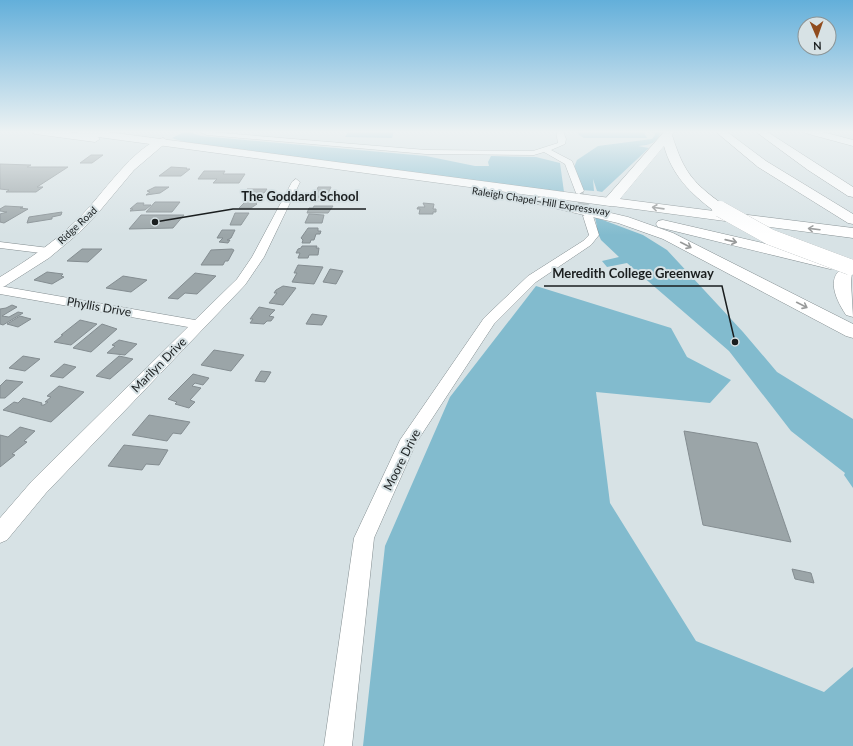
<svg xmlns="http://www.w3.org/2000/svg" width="853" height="746" font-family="Lato,sans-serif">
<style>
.green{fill:#82bbce}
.building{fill:#9ba5a8;stroke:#848d91}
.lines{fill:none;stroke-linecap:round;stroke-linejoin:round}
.minor-tunnel-far1{stroke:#b1bbbd;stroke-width:8;stroke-dasharray:8 4;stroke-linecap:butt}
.minor-tunnel{stroke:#b1bbbd;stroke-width:10;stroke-dasharray:10 5.5;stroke-linecap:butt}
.minor-casing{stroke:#838d90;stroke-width:1}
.tertiary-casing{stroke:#838d90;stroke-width:1}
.primary-casing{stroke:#838d90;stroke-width:1}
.motorway-casing{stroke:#838d90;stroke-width:1}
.minor{fill:#fff;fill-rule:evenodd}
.tertiary{fill:#fff;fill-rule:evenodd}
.primary{fill:#fff;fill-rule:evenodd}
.motorway{fill:#fff;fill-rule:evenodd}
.motorway-bridge-casing{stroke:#838d90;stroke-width:16;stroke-linecap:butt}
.motorway-bridge{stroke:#fff;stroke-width:16}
.oneway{stroke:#989a9a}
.labels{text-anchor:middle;stroke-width:4;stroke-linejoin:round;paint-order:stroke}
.far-street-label{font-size:10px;fill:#1a1e1f;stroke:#d7e2e5}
.street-label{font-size:12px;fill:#1a1e1f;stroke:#d7e2e5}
.leader{fill:none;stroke:#1a1e1f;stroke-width:1.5}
.callout-dot{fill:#1a1e1f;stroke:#d7e2e5;stroke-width:1.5}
.callout-label{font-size:13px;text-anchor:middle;font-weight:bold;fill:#1a1e1f;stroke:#d7e2e5;stroke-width:4;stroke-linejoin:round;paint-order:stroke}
</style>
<rect width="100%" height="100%" fill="#d7e2e5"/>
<path class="green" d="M186,131L201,136L426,156L475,166H489L488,162L491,156L536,157L560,163L564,192L184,142L172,138Z
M349,131H394L392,138L345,137Z
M577,131H643L647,138H584L579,135Z
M654,131H661C658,143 650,145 638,146L649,148L602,192L597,191L593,179L594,191L582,190L574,167L577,160L598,146L652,139L655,135Z
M595,217L643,235L667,250L743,332L777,372L853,419V488L844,475L845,473L791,431L729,351L627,263L607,267L602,261L619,257L601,240L595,227H597Z
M536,286L671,328L687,357L731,380L710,403L596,392L610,503L696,641L824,692L853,667V746H363L385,546L450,397Z"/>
<path class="building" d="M91,155H103L92,163H80Z
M0,164L31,165L27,167H68L37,187H43L36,192H6L9,190L0,189Z
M171,167L187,168L186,169H190L181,176H159Z
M204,171H225L223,174H245L239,183H213L217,179H198Z
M155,187H169L160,193L146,195L150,192L147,191Z
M318,187H331L325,200L313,201Z
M247,189H267L264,193L260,194H244Z
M247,200H258L256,204H257L251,208H239Z
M155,202H180L172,212H146Z
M137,203H144L143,205H151L145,210L130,211L133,209H130Z
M423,203L434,204L433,209H436V212H433V214H419L420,209H417L418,207H425Z
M5,206L23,207L20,208L28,209L4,223L0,222V214L7,212L0,211V209Z
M314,206H333L328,213H307L309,208H313Z
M62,212L61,215L52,217V219L27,223L29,217Z
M235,213H249L241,225H230Z
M309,214L324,215L322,223H305Z
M141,215H184L173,228L129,229Z
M308,228H318V231H321L320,234H316L314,240H311L310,243H302L303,240L301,238Z
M222,230H235L231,238L227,240H230L228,243L219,242L223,238H217Z
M302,246H317L316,248H319L318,255H309L308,258H298L300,253H296L298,249L301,248Z
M82,249H102L88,262L67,261Z
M232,249L234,250L228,261H225L223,265H201L211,250Z
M298,265L323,267L314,284L292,282L297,273H294Z
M330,269L343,271L336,284L323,282Z
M47,272L63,274L61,276L64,277L52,284L34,280Z
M195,273L216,276L197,294L185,293L178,299L168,298Z
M123,276L147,280L131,292L106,288Z
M283,286L296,288L283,305L269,303L277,293H274L276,290Z
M12,305L17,307L2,316L9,317L18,312L23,313L3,325L0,324V309L6,308Z
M259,307L275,310L269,316L274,317L271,321H267L264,324L250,323L253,319H250Z
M312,314L327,316L322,325L306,324Z
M20,316L31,319L18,327L7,324Z
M80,320L97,324L71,345L54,342L63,335H61Z
M102,324L117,329L91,352L73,348Z
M119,340L137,344L125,355L107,353L115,346L112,345Z
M214,350L244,355L231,371L201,365Z
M23,356L40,359L25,371L9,368Z
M119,356L133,359L110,379L96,376Z
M64,364L76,367L63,378L50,376Z
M261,371L271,372L265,382L255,381Z
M193,374L209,378L203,385L195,383L192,386L201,388L190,400L195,402L189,408L175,404L177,402L168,399Z
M6,380L23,382L5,398H0V386Z
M59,386L84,392L51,422L3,410L14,402L18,403L23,398L42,403L41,405H44L48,402H45L51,397L47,396Z
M149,415L190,422L181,434L173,433L167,441L132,435Z
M20,427L35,431L24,441L27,442L12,454L15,455L0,467V435L8,437Z
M684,431L757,443L791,542L703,525Z
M124,445L168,450L159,465L146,464L142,470L108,466Z
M792,569L811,573L814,583L795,579Z"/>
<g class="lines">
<path class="minor-tunnel-far1" d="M579,191L581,198"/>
<path class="minor-tunnel" d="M581,197L588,216"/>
<defs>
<path id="minor" d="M198,131L426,150L533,151L558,143L556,131H563L566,139L565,144L551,150L572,161L584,191L579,194L576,193L565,164L544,152L534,155L426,154L207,135Z
M296,179L300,182L264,257L245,285L46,493L7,540L0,543V518L32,481L188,327L0,294V286L195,320L237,279L252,257L292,182Z
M588,213L593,216L599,235L591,245L536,282L494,324L416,443L374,538L352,746H324L354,538L400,440L484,318L528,276L583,241L589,235L583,216Z
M0,242L49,248L54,251L49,254L0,248Z"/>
<path id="tertiary" d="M163,138L168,141L134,170L98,213L79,233L49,258L5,286L0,288V277C28,260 56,241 79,218C101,197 134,145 163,138Z"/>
<path id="primary" d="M30,131H55L78,133L75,131H100L610,198L615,199L617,202L615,205L610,206L98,137L100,139L95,142L35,134Z"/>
<path id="motorway" d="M665,131H675L672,135C684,173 693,183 725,206L727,209L724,212L853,228V238L605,205L603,202L605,199ZM664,146C672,175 690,193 714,211L620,199Z
M715,131H726L766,161L853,214V224L848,223L758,167Z
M755,131H766L853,187V197L848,196L808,170Z
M804,131H819L853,140V146L805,133Z
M542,197L628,217L673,233L853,324V338L846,336L663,239L618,223L537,204L535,201L537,198Z
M663,220L836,260L838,264L836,268L830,269L658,227L656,224L658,221Z
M853,264L851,282L853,317L846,315C834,297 823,271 853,264Z"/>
</defs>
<use href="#minor" class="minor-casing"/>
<use href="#tertiary" class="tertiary-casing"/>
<use href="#primary" class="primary-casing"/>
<use href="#motorway" class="motorway-casing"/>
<use href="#minor" class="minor"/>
<use href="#tertiary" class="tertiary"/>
<use href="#primary" class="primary"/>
<use href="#motorway" class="motorway"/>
<defs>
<path id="motorway-bridge" d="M720,209L770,237L850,267"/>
</defs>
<use href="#motorway-bridge" class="motorway-bridge-casing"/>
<use href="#motorway-bridge" class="motorway-bridge"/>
</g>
<defs><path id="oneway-shaft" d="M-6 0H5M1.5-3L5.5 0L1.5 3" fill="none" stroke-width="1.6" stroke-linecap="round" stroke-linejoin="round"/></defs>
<g class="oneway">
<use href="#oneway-shaft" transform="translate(658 208) rotate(-172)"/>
<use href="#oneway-shaft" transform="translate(814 229) rotate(-173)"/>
<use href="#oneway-shaft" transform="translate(731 241) rotate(13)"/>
<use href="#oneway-shaft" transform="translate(686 245) rotate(27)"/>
<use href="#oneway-shaft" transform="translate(802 305) rotate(27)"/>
</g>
<linearGradient id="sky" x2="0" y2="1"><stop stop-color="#63afda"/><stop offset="0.56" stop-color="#edf2f3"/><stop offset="1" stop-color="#edf2f3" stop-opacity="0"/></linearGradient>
<rect width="853" height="235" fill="url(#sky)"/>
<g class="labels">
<g class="far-street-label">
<text transform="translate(541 201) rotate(9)" y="4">Raleigh Chapel–Hill Expressway</text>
<text transform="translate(77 225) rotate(-43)" y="4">Ridge Road</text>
</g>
<g class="street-label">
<text transform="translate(99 307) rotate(10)" y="4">Phyllis Drive</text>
<text transform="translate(159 365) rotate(-45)" y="4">Marilyn Drive</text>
<text transform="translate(402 460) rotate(-63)" y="4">Moore Drive</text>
</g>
</g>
<path class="leader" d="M155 222L233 209H366M735 342L722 286H544"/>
<g class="callout-dot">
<circle cx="155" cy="222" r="4"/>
<circle cx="735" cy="342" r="4"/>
</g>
<g class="callout-label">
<text x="300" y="201">The Goddard School</text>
<text x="633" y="278">Meredith College Greenway</text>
</g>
<g transform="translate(817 36) rotate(178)"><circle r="19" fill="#d7e2e5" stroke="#8b9496"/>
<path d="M0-3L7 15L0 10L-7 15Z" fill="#904c1e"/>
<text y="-6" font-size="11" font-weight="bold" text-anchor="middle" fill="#1a1e1f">N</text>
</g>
</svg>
